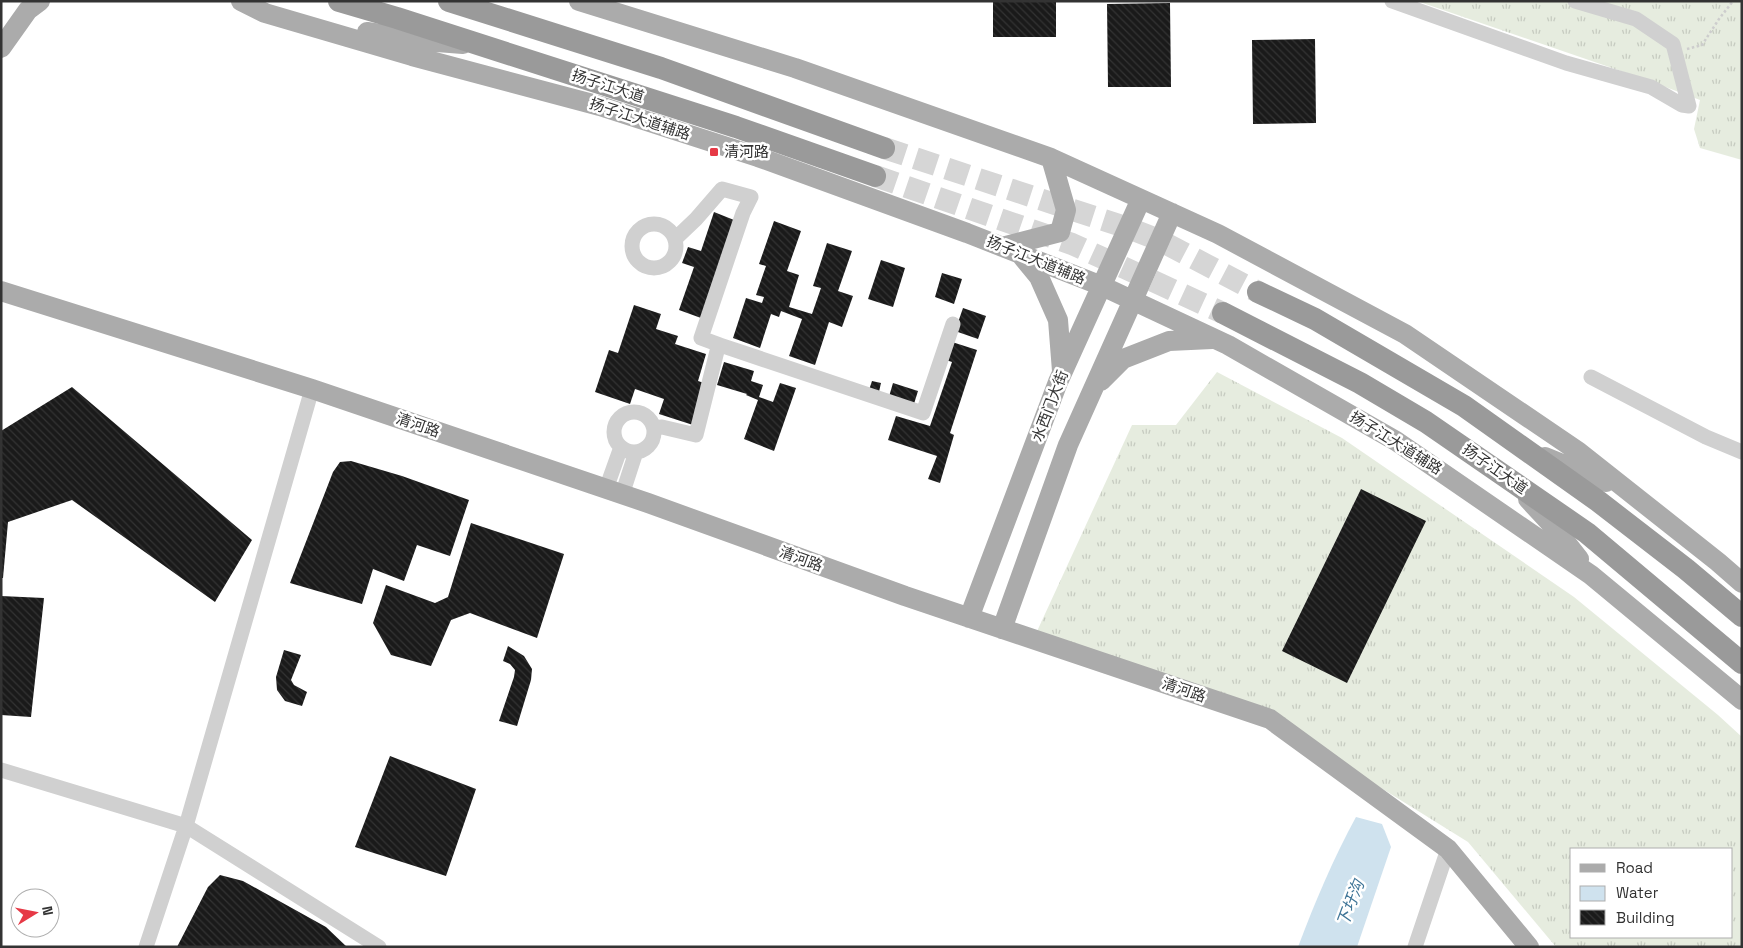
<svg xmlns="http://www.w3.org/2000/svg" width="1743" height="948" font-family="'Space Grotesk','Noto Sans SC',sans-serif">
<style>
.grass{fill:url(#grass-tufts);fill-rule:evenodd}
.water{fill:#cfe2ee}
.building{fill:url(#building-back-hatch)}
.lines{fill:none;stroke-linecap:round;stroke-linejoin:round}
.highway-tunnel{stroke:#d6d6d6;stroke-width:22;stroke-dasharray:22 11;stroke-linecap:butt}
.path{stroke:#cdcdcd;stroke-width:2.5;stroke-dasharray:2.5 2.5;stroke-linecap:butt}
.minor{stroke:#d0d0d0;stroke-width:15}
.major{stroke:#ababab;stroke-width:20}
.highway{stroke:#9a9a9a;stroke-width:22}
.poi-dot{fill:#e63946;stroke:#fff;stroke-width:2}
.labels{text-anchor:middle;stroke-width:5;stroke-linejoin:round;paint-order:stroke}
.street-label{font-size:15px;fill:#333;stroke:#fff}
.poi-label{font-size:15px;fill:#333;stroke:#fff;text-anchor:start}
.water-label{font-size:16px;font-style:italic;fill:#3f7597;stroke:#fff}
</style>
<defs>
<pattern id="grass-tufts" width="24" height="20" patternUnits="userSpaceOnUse" patternTransform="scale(1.25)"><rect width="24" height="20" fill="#e6ecdf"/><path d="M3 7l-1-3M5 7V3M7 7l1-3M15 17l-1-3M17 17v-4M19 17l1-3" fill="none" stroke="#c6cbc0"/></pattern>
<pattern id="building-back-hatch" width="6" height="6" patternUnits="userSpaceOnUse" patternTransform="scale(1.25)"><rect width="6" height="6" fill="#1a1a1a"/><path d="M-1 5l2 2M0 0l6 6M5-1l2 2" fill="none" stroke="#333"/></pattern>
</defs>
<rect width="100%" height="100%" fill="#fff"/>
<path class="grass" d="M1417,1H1742V160L1700,148L1694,129L1700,100L1647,80Z
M1217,372L1342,438L1574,597L1718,715L1742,737V947H1556L1468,842L1270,719L1033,640L1132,425H1176ZM1572,849H1732V937H1572Z"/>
<path class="water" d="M1356,817L1382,824L1391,847L1357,947H1298C1315,902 1333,859 1356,817Z"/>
<path class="building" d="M993,1H1056V37H993Z
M1170,3L1171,87H1108L1107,4Z
M1315,39L1316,123L1253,124L1252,40Z
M714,212L734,220L701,318L679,310L694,267L682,263L688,247L701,251Z
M774,221L801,231L787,271L799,275L789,307L812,314L821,288L813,286L827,243L852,251L838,291L853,296L842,327L829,322L815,365L789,356L802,319L781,311L779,317L771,314L760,348L733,338L746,298L762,303L764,297L756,295L766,266L759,264Z
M881,260L905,268L893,307L868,299Z
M942,273L962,279L954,304L935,297Z
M634,305L661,314L656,329L678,336L675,344L706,354L698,381L707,384L693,425L659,414L664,399L635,389L630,404L595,392L609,350L618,353Z
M963,308L986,316L978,339L955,331Z
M949,341L977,350L950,433L954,435L940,483L928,479L937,456L888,440L896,416L930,426L952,362L943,359Z
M724,362L754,371L751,381L763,385L759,397L773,402L780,383L796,388L774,451L744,439L758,400L746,395L747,394L717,385Z
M872,381L881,383L878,396L868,393Z
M893,383L918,391L913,407L888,400Z
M72,387L252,540L215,602L72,500L8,522L3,578H1V431Z
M351,461L402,476L469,500L450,556L417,545L404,581L373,569L362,604L290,583L333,472L340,462Z
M1361,489L1426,521L1347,683L1282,651Z
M471,523L564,554L537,638L470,613L451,620L431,666L391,655L373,623L386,585L435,603L448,597Z
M1,596L44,598L31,717L1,715Z
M508,646L524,656L532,669L531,680L517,726L499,721L514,677L515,670L510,664L503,661Z
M284,650L301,655L291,680L294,685L307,692L302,706L285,701L277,690L276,677Z
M390,756L476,789L446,876L355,847Z
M220,875L243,881L326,927L347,947H177L208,887Z"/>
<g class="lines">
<path class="highway-tunnel" d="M884,148L1128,228L1159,240L1258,292
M875,176L1072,244L1223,313"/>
<path class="path" d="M1687,49L1702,45L1719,19L1733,1"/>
<path class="minor" d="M1392,1L1566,63L1651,87L1682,105L1689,106L1673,44L1636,19L1575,1
M632 246a22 22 0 1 1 44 0a22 22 0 1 1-44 0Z
M675,239L696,219L722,189L751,197L743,213L701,338L720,345
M1591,377L1706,437L1742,452
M614 432a20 20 0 1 1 40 0a20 20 0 1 1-40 0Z
M654,428L662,427L696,435L717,351L720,345L923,413L953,324
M606,489L621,447
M622,495L636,452
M1,770L186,826L379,947
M146,947L186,826L312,389
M1415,947L1448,849"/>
<path class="major" d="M241,1L265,13L412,56L600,106L758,157L967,233L1102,286L1228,345L1396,441L1591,575L1742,700
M579,1L795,68L1051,158L1218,234L1405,334L1579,452L1718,562L1742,583
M367,32L424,41L463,44
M1,48L28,10L40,1
M1002,247L1060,232L1066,210L1051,158
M1021,255L1039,277L1058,320L1062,371
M1,291L312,389L648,503L905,596L1270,719L1448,849L1529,947
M1101,381L1123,359L1169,341L1212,339
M1545,457L1606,482
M1528,499L1553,526L1579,559
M969,618L1058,382L1141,199
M1002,629L1068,445L1172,213"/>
<path class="highway" d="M339,1L397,18L736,127L875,176
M449,1L661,68L884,148
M1258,292L1315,319L1464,406L1598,501L1686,569L1742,616
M1223,313L1360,383L1426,422L1587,533L1742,663"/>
</g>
<rect class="poi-dot" x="709" y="147" width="10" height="10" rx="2.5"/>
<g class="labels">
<g class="street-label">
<text transform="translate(608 86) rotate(18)" y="5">扬子江大道</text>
<text transform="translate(640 119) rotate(18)" y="5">扬子江大道辅路</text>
<text transform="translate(1036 260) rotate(22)" y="5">扬子江大道辅路</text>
<text transform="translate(1050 406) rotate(-69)" y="5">水西门大街</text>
<text transform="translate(418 425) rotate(19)" y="5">清河路</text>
<text transform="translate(1396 443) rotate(32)" y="5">扬子江大道辅路</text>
<text transform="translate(1495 469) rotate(35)" y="5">扬子江大道</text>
<text transform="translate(801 559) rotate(20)" y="5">清河路</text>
<text transform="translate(1184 690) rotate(19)" y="5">清河路</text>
</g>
<g class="poi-label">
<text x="724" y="157">清河路</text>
</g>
<g class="water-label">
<text transform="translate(1350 903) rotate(-69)" y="6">下圩沟</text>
</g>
</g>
<rect width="1743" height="948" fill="none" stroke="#333333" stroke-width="5"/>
<rect x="1570" y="848" width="162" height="90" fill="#ffffff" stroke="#adadad"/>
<rect x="1580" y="864" width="25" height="8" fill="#ababab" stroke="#adadad"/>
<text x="1616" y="873" font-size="15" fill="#333333">Road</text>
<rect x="1580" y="886" width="25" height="15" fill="#cfe2ee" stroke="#adadad"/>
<text x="1616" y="898" font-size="15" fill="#333333">Water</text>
<rect x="1580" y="910" width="25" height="15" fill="url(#building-back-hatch)" stroke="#adadad"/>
<text x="1616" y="923" font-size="15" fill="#333333">Building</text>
<g transform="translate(35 913) rotate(80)"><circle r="24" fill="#ffffff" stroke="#adadad"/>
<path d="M0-4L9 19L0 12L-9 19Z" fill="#e63946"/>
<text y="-8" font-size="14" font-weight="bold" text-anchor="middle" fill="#333333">N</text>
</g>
</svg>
